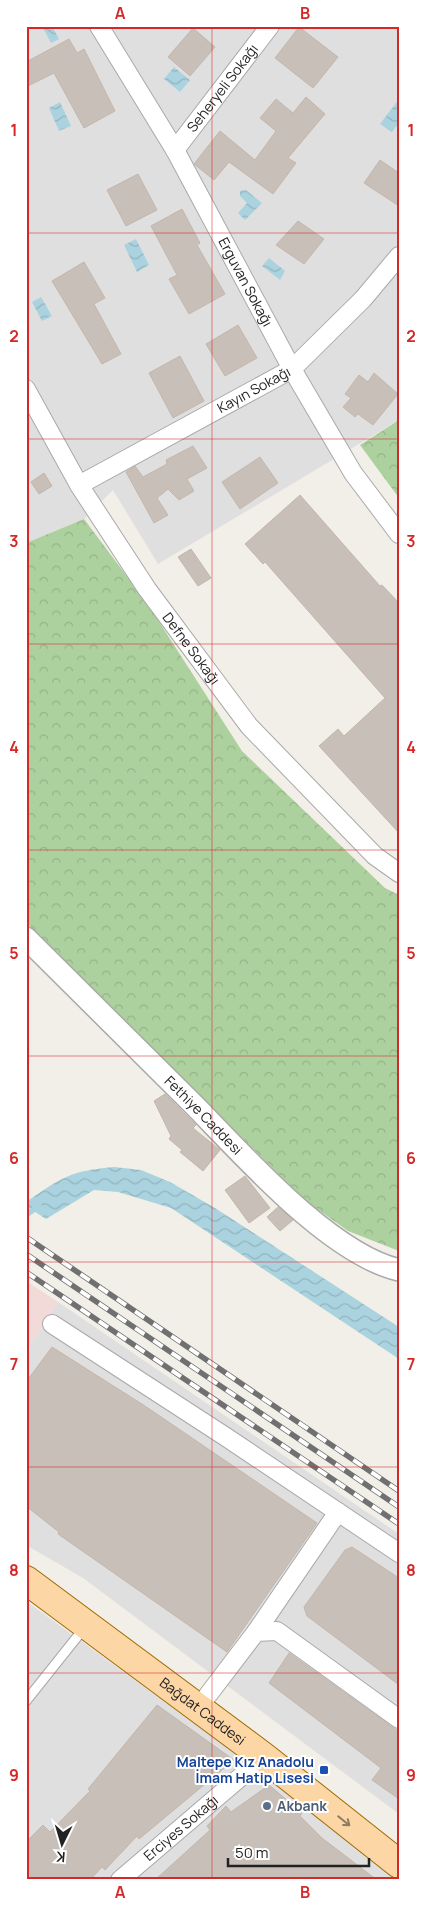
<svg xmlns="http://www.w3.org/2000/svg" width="425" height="1906" font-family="Manrope,sans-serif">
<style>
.residential{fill:#e0dfdf}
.commercial{fill:#f2dad9}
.forest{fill:url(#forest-crowns)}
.water{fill:url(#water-waves)}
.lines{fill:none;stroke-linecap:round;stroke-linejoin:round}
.stream{stroke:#aad3df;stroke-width:5.5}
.building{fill:#c7bfb8;stroke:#c4b6ab}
.service-casing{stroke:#a9a9a9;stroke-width:11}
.minor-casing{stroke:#a9a9a9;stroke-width:20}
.tertiary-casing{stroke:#a9a9a9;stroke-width:24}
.primary-casing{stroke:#a06b00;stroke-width:30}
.service{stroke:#fff;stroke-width:9}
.minor{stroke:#fff;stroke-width:18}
.tertiary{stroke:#fff;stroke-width:21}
.primary{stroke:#fcd6a4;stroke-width:28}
.rail-casing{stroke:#707070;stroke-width:5.5}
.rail{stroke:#fff;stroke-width:4;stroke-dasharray:11;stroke-linecap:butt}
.oneway{stroke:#8f7c63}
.grid{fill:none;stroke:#d62828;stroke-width:1;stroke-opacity:0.55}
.transit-dot{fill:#1a4fb4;stroke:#fff;stroke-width:2}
.service-dot{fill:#5c6f8a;stroke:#fff;stroke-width:2}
.labels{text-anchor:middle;stroke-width:4;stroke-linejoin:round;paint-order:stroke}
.street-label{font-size:14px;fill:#222;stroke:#fff}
.transit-label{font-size:14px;font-weight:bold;fill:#164399;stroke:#fff;text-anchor:end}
.service-label{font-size:14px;font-weight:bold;fill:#4e5e75;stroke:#fff;text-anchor:start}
.neatline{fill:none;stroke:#d62828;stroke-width:2}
.grid-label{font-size:16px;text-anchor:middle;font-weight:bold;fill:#d62828}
</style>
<defs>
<pattern id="forest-crowns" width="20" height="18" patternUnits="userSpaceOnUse" patternTransform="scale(1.25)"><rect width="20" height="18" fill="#add19e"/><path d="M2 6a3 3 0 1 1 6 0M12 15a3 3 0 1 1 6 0" fill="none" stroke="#95b388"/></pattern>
<pattern id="water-waves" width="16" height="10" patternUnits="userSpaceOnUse" patternTransform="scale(1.25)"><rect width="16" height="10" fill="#aad3df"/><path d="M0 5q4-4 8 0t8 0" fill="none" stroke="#92b5bf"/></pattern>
</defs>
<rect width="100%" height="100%" fill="#f2efe9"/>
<path class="residential" d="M26,26H399V420L158,564L113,490L84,519L26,543Z
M58,1302L399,1534V1814L83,1578L26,1545V1352Z
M26,1601L294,1796L399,1875V1880H26Z"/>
<path class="commercial" d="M26,1281L58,1302L26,1352Z"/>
<path class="forest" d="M399,420V498L360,445Z
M84,519L147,603L242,751L385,888L399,895V1251L348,1231L302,1198L26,922V543Z"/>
<path class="water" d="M42,26H52L59,39L51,43Z
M174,67L190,80L180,92L164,79Z
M399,99V123L392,132L380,124Z
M60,102L71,126L59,131L49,108Z
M246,190L262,203L245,220L238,213L247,203L240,196V191Z
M136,239L149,265L137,272L124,245Z
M269,258L285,271L280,280L262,266Z
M41,297L52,316L42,321L32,302Z
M114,1167L141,1170L170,1182L215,1208L399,1327V1359L171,1208L118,1192L94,1190L46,1219L26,1206V1202C63,1177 69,1171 114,1167Z"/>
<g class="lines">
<path class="stream" d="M26,1215L39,1206"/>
</g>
<path class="building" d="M299,27L338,57L313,88L275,58Z
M193,28L215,47L190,76L168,57Z
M69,39L77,53L84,49L115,111L84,128L54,73L26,87V62Z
M306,97L325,114L288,158L296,163L273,194L229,162L214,180L194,164L220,131L255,160L276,131L260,118L276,99L293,113Z
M380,160L399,173V206L364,183Z
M138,174L157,210L126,226L107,190Z
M182,209L200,243L197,245L225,294L189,314L169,279L177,275L151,226Z
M298,221L324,239L304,264L276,245Z
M84,262L105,298L94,304L121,354L102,364L52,281Z
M238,325L257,358L225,376L206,344Z
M180,356L204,401L173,418L149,373Z
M374,373L398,394L373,425L358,414L355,417L343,407L351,398L345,394L359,375L368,382Z
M193,446L207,468L187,479L194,491L179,500L168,489L157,498L168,515L154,523L126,472L135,466L143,477L167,464L166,460Z
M260,457L278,483L240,509L222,482Z
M44,473L52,486L39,494L31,482Z
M300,495L380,586L382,585L399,603V833L319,746L338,729L344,736L385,698L265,562L263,564L245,544Z
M191,549L211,578L198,586L178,557Z
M165,1094L196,1125L193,1128L220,1150L203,1171L180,1152L182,1150L169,1139L171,1136L154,1101Z
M245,1176L270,1208L249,1223L225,1190Z
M278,1207L293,1220L280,1231L267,1217Z
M52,1347L145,1406L317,1523L227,1652L58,1534L59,1532L26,1506V1382Z
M352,1547L399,1578V1685L307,1616L304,1607L345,1550Z
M289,1653L399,1732V1799L372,1780L381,1768L269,1683Z
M157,1705L234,1760L139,1839L137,1836L105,1870L102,1867L90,1880H26V1842L43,1825L50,1832L90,1791L88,1789Z
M269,1785L302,1813L300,1816L322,1838L377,1880H155L210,1830L207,1826L226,1806L231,1812Z"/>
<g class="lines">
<defs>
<path id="service" d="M26,1701L85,1627"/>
<g id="minor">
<path id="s1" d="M99,26L175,150L292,369L353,473L399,534"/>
<path id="s2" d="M175,150L270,26"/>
<path id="s3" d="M26,389L79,485L147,589L249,726L375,856L399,873"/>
<path id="s4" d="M79,485L292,369L363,299L399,256"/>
<path d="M52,1324L226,1437L399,1553"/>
<path d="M256,1632L338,1512"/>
<path d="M208,1695L256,1632L277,1631L399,1719"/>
<path id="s5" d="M120,1880L264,1757"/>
</g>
<g id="tertiary">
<path id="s6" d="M26,938C82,994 138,1050 195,1106C244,1156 330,1254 399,1270"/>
</g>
<g id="primary">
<path id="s7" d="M26,1580L264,1757L399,1864"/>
</g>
</defs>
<use href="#service" class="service-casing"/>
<use href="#minor" class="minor-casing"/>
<use href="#tertiary" class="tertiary-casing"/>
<use href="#primary" class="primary-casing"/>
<use href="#service" class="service"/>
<use href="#minor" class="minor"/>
<use href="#tertiary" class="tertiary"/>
<use href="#primary" class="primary"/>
<defs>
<path id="rail" d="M26,1237L399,1491
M26,1254L399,1507
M26,1272L399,1524"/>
</defs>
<use href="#rail" class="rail-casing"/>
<use href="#rail" class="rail"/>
</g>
<defs><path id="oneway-shaft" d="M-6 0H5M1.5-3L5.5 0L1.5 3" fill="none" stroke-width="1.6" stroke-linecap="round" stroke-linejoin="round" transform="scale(1.25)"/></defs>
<use class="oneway" href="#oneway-shaft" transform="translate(344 1821) rotate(39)"/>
<path class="grid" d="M212,26V1880M26,233H399M26,439H399M26,644H399M26,850H399M26,1056H399M26,1262H399M26,1467H399M26,1673H399"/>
<rect class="transit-dot" x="319" y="1765" width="10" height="10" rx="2.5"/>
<circle class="service-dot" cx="267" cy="1806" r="5"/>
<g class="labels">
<g class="street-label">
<text dy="5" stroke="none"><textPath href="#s2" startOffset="78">Seheryeli Sokağı</textPath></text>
<text dy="5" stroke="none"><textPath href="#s1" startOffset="295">Erguvan Sokağı</textPath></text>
<text dy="5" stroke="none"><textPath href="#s4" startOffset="199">Kayın Sokağı</textPath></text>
<text dy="5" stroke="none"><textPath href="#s3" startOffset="308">Defne Sokağı</textPath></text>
<text dy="5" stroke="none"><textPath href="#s6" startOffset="251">Fethiye Caddesi</textPath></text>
<text dy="5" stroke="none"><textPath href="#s7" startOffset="220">Bağdat Caddesi</textPath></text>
<text dy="5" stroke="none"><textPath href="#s5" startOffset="80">Erciyes Sokağı</textPath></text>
</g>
<g class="transit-label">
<text x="314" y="1767">Maltepe Kız Anadolu<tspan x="314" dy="16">İmam Hatip Lisesi</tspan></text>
</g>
<g class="service-label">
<text x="277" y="1811">Akbank</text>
</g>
</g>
<rect width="425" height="1906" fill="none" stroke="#ffffff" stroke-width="55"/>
<g transform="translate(62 1844) rotate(185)" stroke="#ffffff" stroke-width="4" paint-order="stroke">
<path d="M0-4L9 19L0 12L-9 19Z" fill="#222222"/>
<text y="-8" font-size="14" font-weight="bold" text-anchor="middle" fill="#222222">K</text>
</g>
<path d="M228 1858v8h141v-8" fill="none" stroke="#222222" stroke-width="2.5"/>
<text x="235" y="1858" font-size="15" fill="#222222" stroke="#ffffff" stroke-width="4" paint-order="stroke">50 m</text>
<rect x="28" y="28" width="370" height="1850" class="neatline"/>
<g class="grid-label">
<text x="120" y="19">A</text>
<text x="305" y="19">B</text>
<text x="14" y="136">1</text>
<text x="411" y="136">1</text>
<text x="14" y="342">2</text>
<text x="411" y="342">2</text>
<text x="14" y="547">3</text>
<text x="411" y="547">3</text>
<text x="14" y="753">4</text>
<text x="411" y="753">4</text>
<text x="14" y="959">5</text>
<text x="411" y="959">5</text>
<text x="14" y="1164">6</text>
<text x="411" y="1164">6</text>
<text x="14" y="1370">7</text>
<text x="411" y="1370">7</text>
<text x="14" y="1576">8</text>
<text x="411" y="1576">8</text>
<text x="14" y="1781">9</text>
<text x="411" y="1781">9</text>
<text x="120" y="1898">A</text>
<text x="305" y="1898">B</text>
</g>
</svg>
